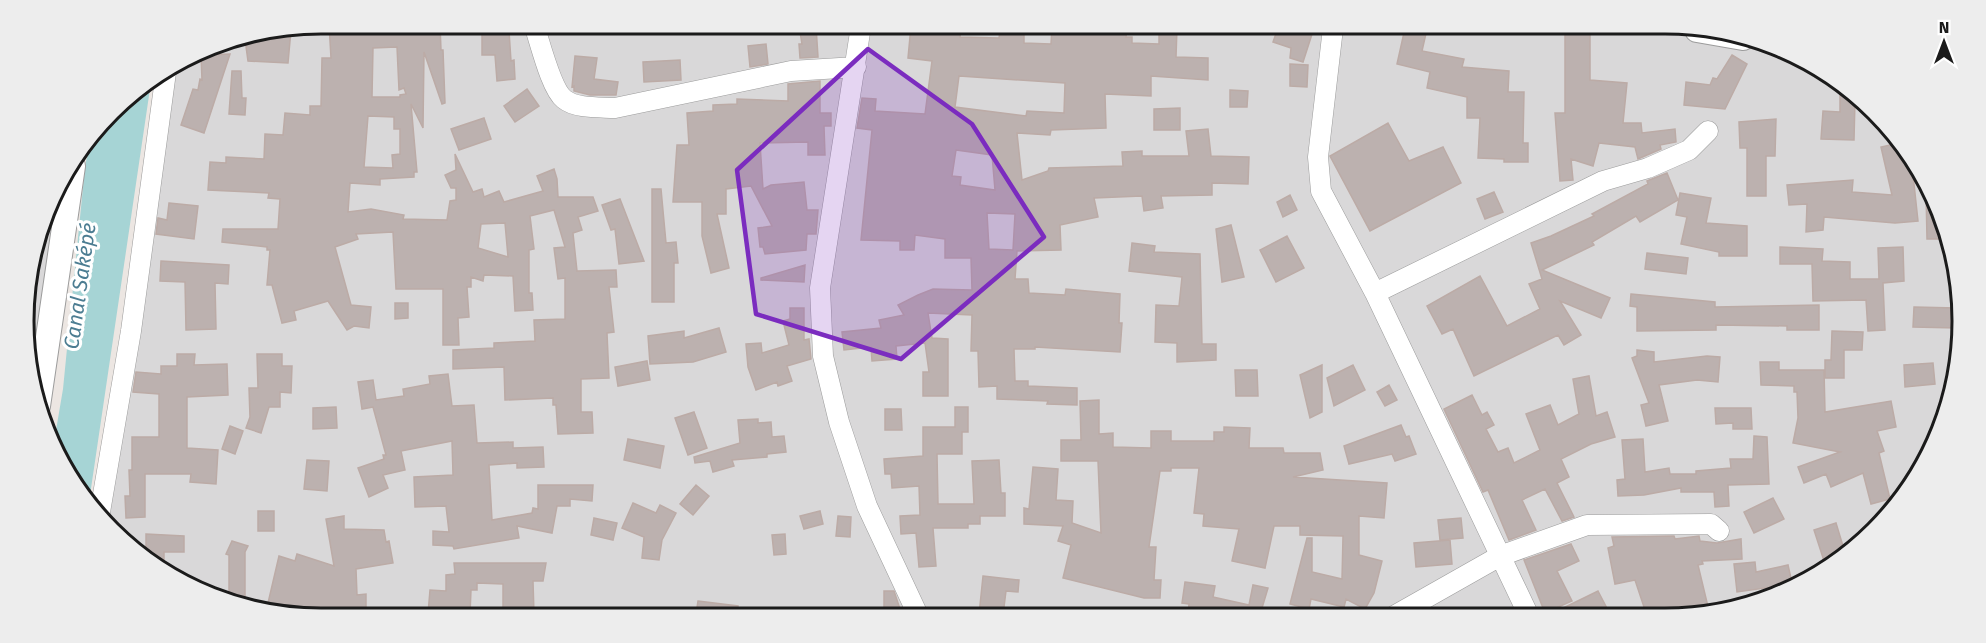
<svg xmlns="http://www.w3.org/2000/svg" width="1986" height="643" font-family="'Fira Sans',sans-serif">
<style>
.residential{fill:#d9d8d9}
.water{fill:#a6d4d5}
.building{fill:#bcb1af;stroke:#bcaba6;stroke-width:1.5;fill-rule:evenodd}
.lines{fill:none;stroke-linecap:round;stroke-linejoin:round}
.minor-casing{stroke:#9c9c9c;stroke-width:21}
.tertiary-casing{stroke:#9c9c9c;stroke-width:26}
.minor{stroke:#fff;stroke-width:20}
.tertiary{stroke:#fff;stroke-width:24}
.marked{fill:#7b2cbf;fill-opacity:0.2;stroke:#7b2cbf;stroke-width:4.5;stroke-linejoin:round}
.labels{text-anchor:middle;stroke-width:6;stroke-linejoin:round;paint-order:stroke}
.water-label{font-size:21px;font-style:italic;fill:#4c7d92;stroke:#fff}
.rim{fill:none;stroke:#1b1b1b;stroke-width:3}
</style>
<rect width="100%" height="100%" fill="#ece6e2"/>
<path class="residential" d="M322,24L1723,30L1830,74L1912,156L1956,264V380L1922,470L1875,532L1796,588L1704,616L263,613L156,569L107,520L172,69L208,47Z
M59,184L32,360L27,283L55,190Z"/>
<path class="water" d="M151,82L89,502L74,487L54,442L63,389L85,167C91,130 120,101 151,82Z"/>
<path class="building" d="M329,24H440L441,50H443L445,103L442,104L424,52L423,128L411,104L417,172H414V177L380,179V185L350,183L348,212L371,209L404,215L403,219L447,220L450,201L456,200V188H451L445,175L456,170L455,154L473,192L482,189L484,197L499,191L504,202L543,191L537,176L554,169L557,179L558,197H593L598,211L578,217L582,230L573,233L577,271L616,270L617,287H609L614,332L607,333L609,378L581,379V412H592L593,433L558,434L556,405H553V398L505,400L504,367L453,369V350L494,348V343L535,341L534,320L565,319V278L558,279L554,248L565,247L554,210L530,216L534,249L529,250V293H532L533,310L515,311L513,276L484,275L483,281L471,277V287H467L469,317L458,318L459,345H443V289H396L393,232L356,234L358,239L335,247L351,305L371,307L369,328L354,326L347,330L328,301L294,311L296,320L282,323L272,285H267L270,250H267V247L222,242L223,229H278L280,199L268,198L269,193L208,190L210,162L226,163V157L264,159L265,134L283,135L285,113L310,115V106H321L322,58H331ZM397,47L399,90L404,88L406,94L400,95V97H372L373,48ZM368,116L394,117V129H400V154L392,155L393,168L364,167ZM505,223L508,257L478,248L481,224Z
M799,26H816L818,57L800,58L799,44H802Z
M911,26L961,27L960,37L999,38L1000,31L1024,32V43L1051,44L1052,27H1127L1126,37H1132V43L1159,44V27L1177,28L1176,57L1208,58V80L1151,76V96L1105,94L1106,128L1051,130L1050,135L1017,133L1022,180L1048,171L1049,168L1123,166L1122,152L1142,151V156H1189L1186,131L1208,129L1211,156L1249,157L1248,184L1212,183V195L1161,196L1163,208L1144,211L1142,196L1094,198L1098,217L1060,225L1061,250L1017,251L1015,279H1028L1029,293L1065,295L1066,289L1120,294L1119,323H1122L1120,352L1035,347V349H1014L1015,381H1028V386L1077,388V405L1047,404L1048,401L997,399V386L979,387L978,351H971L972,315L928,313L932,338L948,339V396H923V372H929L925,343L896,346L897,359L872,361L871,347L844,350L842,332L881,328L879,320L904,315L898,305L918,295L933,289L972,290L971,258H945V239L915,235L914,250H900V241L861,240L872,130L857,128L862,98L876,99L875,111L925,114L932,61L908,58ZM959,76L1065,83L1064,113L1027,111L1026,116L955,107ZM956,150L992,155L995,190L960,185L961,177L952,176ZM987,213L1015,214L1013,250L989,249Z
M1278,28H1314L1303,62L1290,58L1291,48L1273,42Z
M1405,28L1427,29L1422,51L1464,59L1462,67L1509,71L1508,92H1524L1523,143H1528V162H1504V159L1478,158L1480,118H1467V97L1427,88L1430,72L1397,64Z
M1565,29L1590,31V80L1627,83L1623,123H1641L1642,133L1675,129L1676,142L1660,145L1661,149L1638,159L1635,147L1599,143L1593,166L1571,159L1573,180L1560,181L1555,113H1565Z
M291,30L288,63L248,61L245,39Z
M509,31L511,61L514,60L515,79L497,81L495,55H482V33Z
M766,44L768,64L750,67L748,46Z
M230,54L204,133L181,125L193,89L198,90L200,79L202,80L201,55Z
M1732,55L1747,64L1725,109L1684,105L1686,82L1710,85L1713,78L1717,79Z
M575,56L597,58L594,79L618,82L616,95H590L574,91V86L572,87Z
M680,60L681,80L644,82L643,62Z
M1290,64L1308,65L1307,87L1290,86Z
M232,71H241L242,98H246L245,115L229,114Z
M820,81V113H831V126H824L825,155H808V142L760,143L763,189L771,185L804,182L807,210H818L816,234H807L806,250L765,254L763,247H760L758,228L772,226L751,186L726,189V214H717L729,268L711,273L702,236V202H673L677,145H689L687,113L713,111V105L737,104V99L788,101V84Z
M1840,85L1855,100L1854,140L1821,139L1823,111L1840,112Z
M527,89L539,106L515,122L504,106Z
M1230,90L1248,91L1247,107H1230Z
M1180,108V130H1154V109Z
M484,118L491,139L459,150L451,129Z
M1776,119L1775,156H1766V196H1747V148H1740L1739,122Z
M1388,123L1409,161L1443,147L1461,183L1370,231L1330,156Z
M1899,143L1911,156L1918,221L1895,223L1824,217L1823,230L1806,232L1807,204L1789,205L1787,185L1853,180L1852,192L1892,195L1881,147Z
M1667,173L1678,200L1640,222L1636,216L1592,242L1594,245L1542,270L1610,298L1601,318L1560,301L1581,335L1564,345L1558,335L1474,376L1453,329L1442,334L1427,306L1480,276L1507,326L1540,309L1529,284L1542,279L1531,243L1551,236L1594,216L1592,214L1648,184L1647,181Z
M652,189H661L666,243L676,242L678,263H674V302H652Z
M1494,192L1503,212L1485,219L1477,199Z
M1926,192H1927L1946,239H1927Z
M1680,193L1711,198L1706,223L1747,226V256H1719V252L1681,244L1687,217L1676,215Z
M1290,195L1297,210L1283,217L1277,202Z
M620,199L644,261L619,264L615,229L611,230L602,205Z
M169,203L198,206L194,239L156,234L158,218L167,220Z
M1231,225L1244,277L1222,282L1216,229Z
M1287,236L1304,268L1276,282L1260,250Z
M1132,243L1155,246L1154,252L1200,254L1202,344H1216V360L1177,362V343L1155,342L1156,305L1179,306L1182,277L1129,271Z
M1780,247L1823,249L1822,261L1850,262V279H1879L1878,248L1903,247L1904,281L1883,283L1885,330L1868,331L1866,300L1813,301L1812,264H1780Z
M1647,253L1688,258L1686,274L1645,269Z
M161,261L229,265L228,284L215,283L216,329L186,330L185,282L160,281Z
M805,265L804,282L761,280V278Z
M1631,294L1715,302V307L1819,305V330H1787V326L1716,325V330L1637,331V307L1630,306Z
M395,303H408V318L395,319Z
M1914,307L1956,308V328L1913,327Z
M790,308H804V340L809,339L811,359L787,366L792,381L778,386L777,382L756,390L748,367L746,344L761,343L762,353L789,345L783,321L790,319Z
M719,328L726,352L693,362L650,364L648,336L684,331V338Z
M1832,331L1863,332L1862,350H1844V378H1825V360H1831Z
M1637,350L1654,352V362L1707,356L1720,357L1718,382L1697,380L1659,385L1668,421L1646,426L1641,405L1649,403L1632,358L1637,356Z
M177,354H195L194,365L227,364L228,395L187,397V448L218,450L216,484L190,482L191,474H145V517L126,518L125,496H130L129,470H132V437H159V394L133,392L136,372L161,374V366H177Z
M257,354H282V366H292L291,393L280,392V407H269L261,433L246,428L250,417L249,388H258Z
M647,361L650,380L618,386L615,367Z
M1760,362H1779V370H1824L1825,412L1891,401L1896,427L1877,431L1884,451L1879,453L1890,499L1871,504L1863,473L1831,487L1826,474L1804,483L1798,467L1840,452L1793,443L1798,418L1797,392H1794V386L1761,385Z
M1933,363L1935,384L1905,387L1904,365Z
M1322,365V412L1310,418L1300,375Z
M1353,365L1365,390L1334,406L1327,378Z
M1235,370H1257L1258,396H1236Z
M448,374L452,406L474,405L477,443L513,442V448L543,447L544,467L517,468V463L489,465L492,520L532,513L533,508L538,509V485H593L592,501L570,499V506H557L552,533L517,526L519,538L454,549L453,546L433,545V531L449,532L446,506L415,507L414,477L453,475L452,441L401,451L405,470L383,475L388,488L369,497L358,468L384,459L383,455H386L373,407L362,409L358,382L373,380L376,400L404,396L403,389L430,384L429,376Z
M1589,376L1596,416L1607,412L1615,437L1591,444L1561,459L1569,477L1557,483L1574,517L1562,521L1545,489L1522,500L1536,530L1509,540L1488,490L1483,492L1444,409L1472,395L1482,415L1487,412L1494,425L1486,429L1498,452L1508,448L1514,463L1540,450L1526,414L1550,405L1558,425L1579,414L1573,379Z
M1389,385L1397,400L1385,406L1377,392Z
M1099,400V434L1113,433V447L1151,448V431H1171V441H1214V432H1224V427L1250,428L1249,448H1283L1284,453H1320L1323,470L1293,477L1387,483L1384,518L1359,516V555L1382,561L1374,593L1365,609L1346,599L1344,607L1311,599L1309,609L1290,604L1307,538H1312V572L1342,579L1343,536L1300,535V526H1274L1265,568L1232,561L1239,529L1203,526L1204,514L1194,513L1199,468H1171V471H1160L1149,547H1156L1154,580H1161L1160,598H1144L1063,578L1071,545L1058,541L1063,526L1024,524V508L1029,509L1033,467L1058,469L1056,500L1073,501L1072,523L1101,533L1098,461H1061V440H1081L1080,401Z
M336,407L337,428L313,429V408Z
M955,407H968V432H962V454H937L938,504H974L972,461L999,460L1001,493H1005V516H980V524H968V528H933L936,566L919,567L916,533L901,534L900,516L920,515L919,486L892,488L891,474H885L884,459L923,456V427H955Z
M1715,408H1751L1752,429H1733V423L1716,424Z
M885,409H901L902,430H885Z
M694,412L707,448L688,455L675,418Z
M758,419V423L771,422L772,437L784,436L786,452L767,454V457L732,460L734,466L713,472L710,461L695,463L694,457L740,443L738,420Z
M1401,425L1406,437L1409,436L1416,454L1395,461L1392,454L1349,464L1344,446Z
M230,426L243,431L235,454L222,449Z
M1754,436L1767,437L1769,484L1728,485L1729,506L1715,507L1714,492H1681V488L1644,495L1618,496L1617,480L1625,479L1622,440L1643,439L1645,472L1669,468L1670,474H1696V471L1731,468L1730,459H1753Z
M628,439L664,446L660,468L624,460Z
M307,460L329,461L327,491L304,489Z
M696,485L709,496L693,515L680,504Z
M1773,498L1784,519L1754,533L1744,512Z
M633,503L656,513L660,505L676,513L662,540L659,560L642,558L644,537L622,528Z
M258,511H274V531H258Z
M820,511L823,524L804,529L800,516Z
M344,516V529L384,530L386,542L389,541L393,563L356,569L357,595L366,594V613H300L268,603L279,556L295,561L297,554L334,566L326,519Z
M838,516L851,517L850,537L836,536Z
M594,518L617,523L613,540L591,535Z
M1461,518L1463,538L1440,540L1438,520Z
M1836,523L1843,546L1840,547L1843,555L1826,567L1814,530Z
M146,534L184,536V552H164V561H148L146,558Z
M785,534L786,554L774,555L772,535Z
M1674,536L1675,539L1699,536L1700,541L1717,543L1741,539L1742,559L1702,561L1703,564L1698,565L1710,615L1647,616L1635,580L1615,584L1608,548L1614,546L1612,537Z
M1450,540L1452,564L1416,567L1414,543Z
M232,541L248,546L245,552V602L229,599V555L226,554Z
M1571,544L1579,561L1557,571L1572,601L1545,613L1524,560Z
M1755,562L1756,572L1788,565L1792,583L1787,584L1789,590L1774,595L1772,587L1737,592L1734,564Z
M454,563H546L543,581H533L534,614H503V584L477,583V590H471L470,614H428L430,590L446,591V575L455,574Z
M983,576L1019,580L1018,592L1006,591L1003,615H979Z
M1185,582L1215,586L1213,597L1249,605L1253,585L1268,588L1262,608L1271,610V615H1188L1189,604L1182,603Z
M884,591H894L900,609L884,610Z
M1598,591L1611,616H1547Z
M698,601L738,606V614H696Z"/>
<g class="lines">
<defs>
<path id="minor" d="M534,25C540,42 551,89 564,99C576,109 600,107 615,108L791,71L856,67
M861,26L820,288L823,356L839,422L867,506L918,615
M1333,28L1318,157L1321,191L1375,293L1529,616
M1375,293L1603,181L1648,168L1689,150L1708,131
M100,512L131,331L166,72
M1394,616L1500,556L1587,525L1711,524L1719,531"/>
<path id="tertiary" d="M1697,30L1743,38
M38,406L73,166"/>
</defs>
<use href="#minor" class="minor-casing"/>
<use href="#tertiary" class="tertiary-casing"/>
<use href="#minor" class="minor"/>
<use href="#tertiary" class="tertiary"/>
</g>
<path class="marked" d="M868,49L972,124L1044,237L901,359L756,314L737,170Z"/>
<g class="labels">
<g class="water-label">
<text transform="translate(80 286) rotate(-82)" y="7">Canal Saképé</text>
</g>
</g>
<path d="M0 0H1986V643H0ZM321 34H1665A287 287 0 0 1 1952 321V321A287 287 0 0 1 1665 608H321A287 287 0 0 1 34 321V321A287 287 0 0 1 321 34Z" fill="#ededed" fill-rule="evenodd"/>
<path class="rim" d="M321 34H1665A287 287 0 0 1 1952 321V321A287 287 0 0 1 1665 608H321A287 287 0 0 1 34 321V321A287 287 0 0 1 321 34Z"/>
<g transform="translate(1944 42)" stroke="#ffffff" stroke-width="4.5" paint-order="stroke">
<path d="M0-4.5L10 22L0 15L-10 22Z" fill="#1b1b1b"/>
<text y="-9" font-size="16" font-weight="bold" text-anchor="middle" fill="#1b1b1b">N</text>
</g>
</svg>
